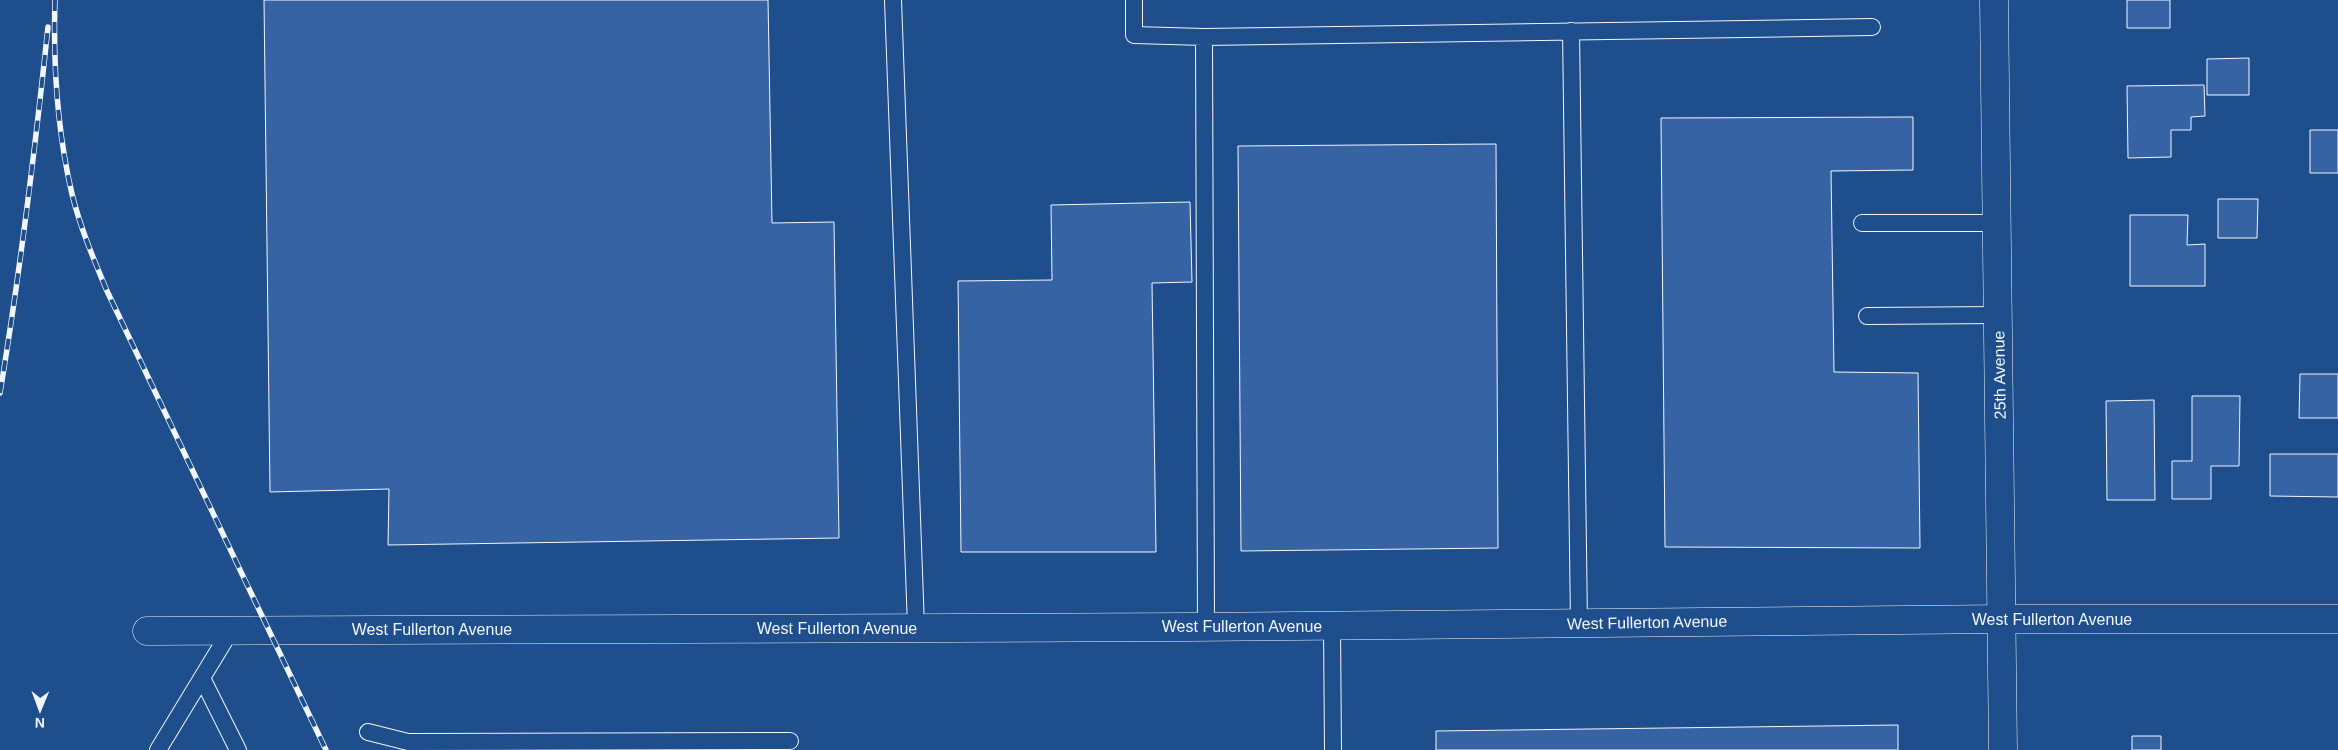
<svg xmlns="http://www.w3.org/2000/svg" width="2338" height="750" font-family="Arial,sans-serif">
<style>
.building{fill:#3563a3;stroke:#f2f6ff}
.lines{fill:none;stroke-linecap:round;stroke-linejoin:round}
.lane-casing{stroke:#f2f6ff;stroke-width:18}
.street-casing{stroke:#f2f6ff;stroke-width:29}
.secondary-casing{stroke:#f2f6ff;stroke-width:29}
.lane{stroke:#1f4e8c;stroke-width:16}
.street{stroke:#1f4e8c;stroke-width:28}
.secondary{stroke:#1f4e8c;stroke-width:28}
.rail-casing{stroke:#f2f6ff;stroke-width:5.5}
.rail{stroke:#1f4e8c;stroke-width:4;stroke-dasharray:11;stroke-linecap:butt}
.labels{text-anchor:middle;stroke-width:4;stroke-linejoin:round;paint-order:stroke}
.street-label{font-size:16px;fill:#f2f6ff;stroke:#1f4e8c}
</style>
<rect width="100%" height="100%" fill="#1f4e8c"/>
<path class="building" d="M264,0H768L772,223L834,222L839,538L388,545L389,489L270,492Z
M2127,0H2170V28H2127Z
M2249,58V95H2207V59Z
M2204,85L2205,116L2191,117V130H2171V157L2128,158L2127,86Z
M1913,117V170L1831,171L1834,372L1918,373L1920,548L1665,547L1661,118Z
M2310,130H2338V173H2310Z
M1496,144L1498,548L1241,551L1238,146Z
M2218,199H2258L2257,238H2218Z
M1190,202L1192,282L1152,283L1156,552H961L958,281L1052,280L1051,205Z
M2130,215H2188L2187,245L2205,244V286H2130Z
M2300,374H2338V418H2299Z
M2192,396H2240L2239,466H2211V499H2172V461H2192Z
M2154,400L2155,500H2107L2106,401Z
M2270,454H2338V497L2270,496Z
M1898,725V750H1436V731Z
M2132,736H2161V750H2132Z"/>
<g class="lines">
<defs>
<path id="lane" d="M893,0L916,627
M1134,0V35L1204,37L1206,626
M1571,31L1579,623
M1204,37L1872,27
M1862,223H1997
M1867,316L1998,315
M1332,626L1333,750
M202,678L238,750
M368,732L408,742L790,741
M158,750L231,630"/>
<path id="street" d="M147,631L1190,627L2003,619"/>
<path id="secondary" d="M1994,0L2003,750
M2003,619H2338"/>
</defs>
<use href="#lane" class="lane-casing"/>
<use href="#street" class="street-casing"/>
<use href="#secondary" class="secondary-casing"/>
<use href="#lane" class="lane"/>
<use href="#street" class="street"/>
<use href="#secondary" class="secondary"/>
<defs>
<path id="rail" d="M55,0C53,65 57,130 72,194C80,227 94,260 107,291L326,750
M0,393C20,272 35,150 48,27"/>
</defs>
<use href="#rail" class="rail-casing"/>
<use href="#rail" class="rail"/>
</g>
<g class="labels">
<g class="street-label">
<text transform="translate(1999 375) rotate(-91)" y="6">25th Avenue</text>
<text x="2052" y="625">West Fullerton Avenue</text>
<text transform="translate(1647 622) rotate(-1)" y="6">West Fullerton Avenue</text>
<text x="1242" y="632">West Fullerton Avenue</text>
<text x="837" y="634">West Fullerton Avenue</text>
<text x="432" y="635">West Fullerton Avenue</text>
</g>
</g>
<g transform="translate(40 710) rotate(181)" stroke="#1f4e8c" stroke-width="4" paint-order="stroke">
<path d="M0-4L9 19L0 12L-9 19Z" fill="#f2f6ff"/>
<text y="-8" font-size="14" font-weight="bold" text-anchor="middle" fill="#f2f6ff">N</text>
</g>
</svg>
